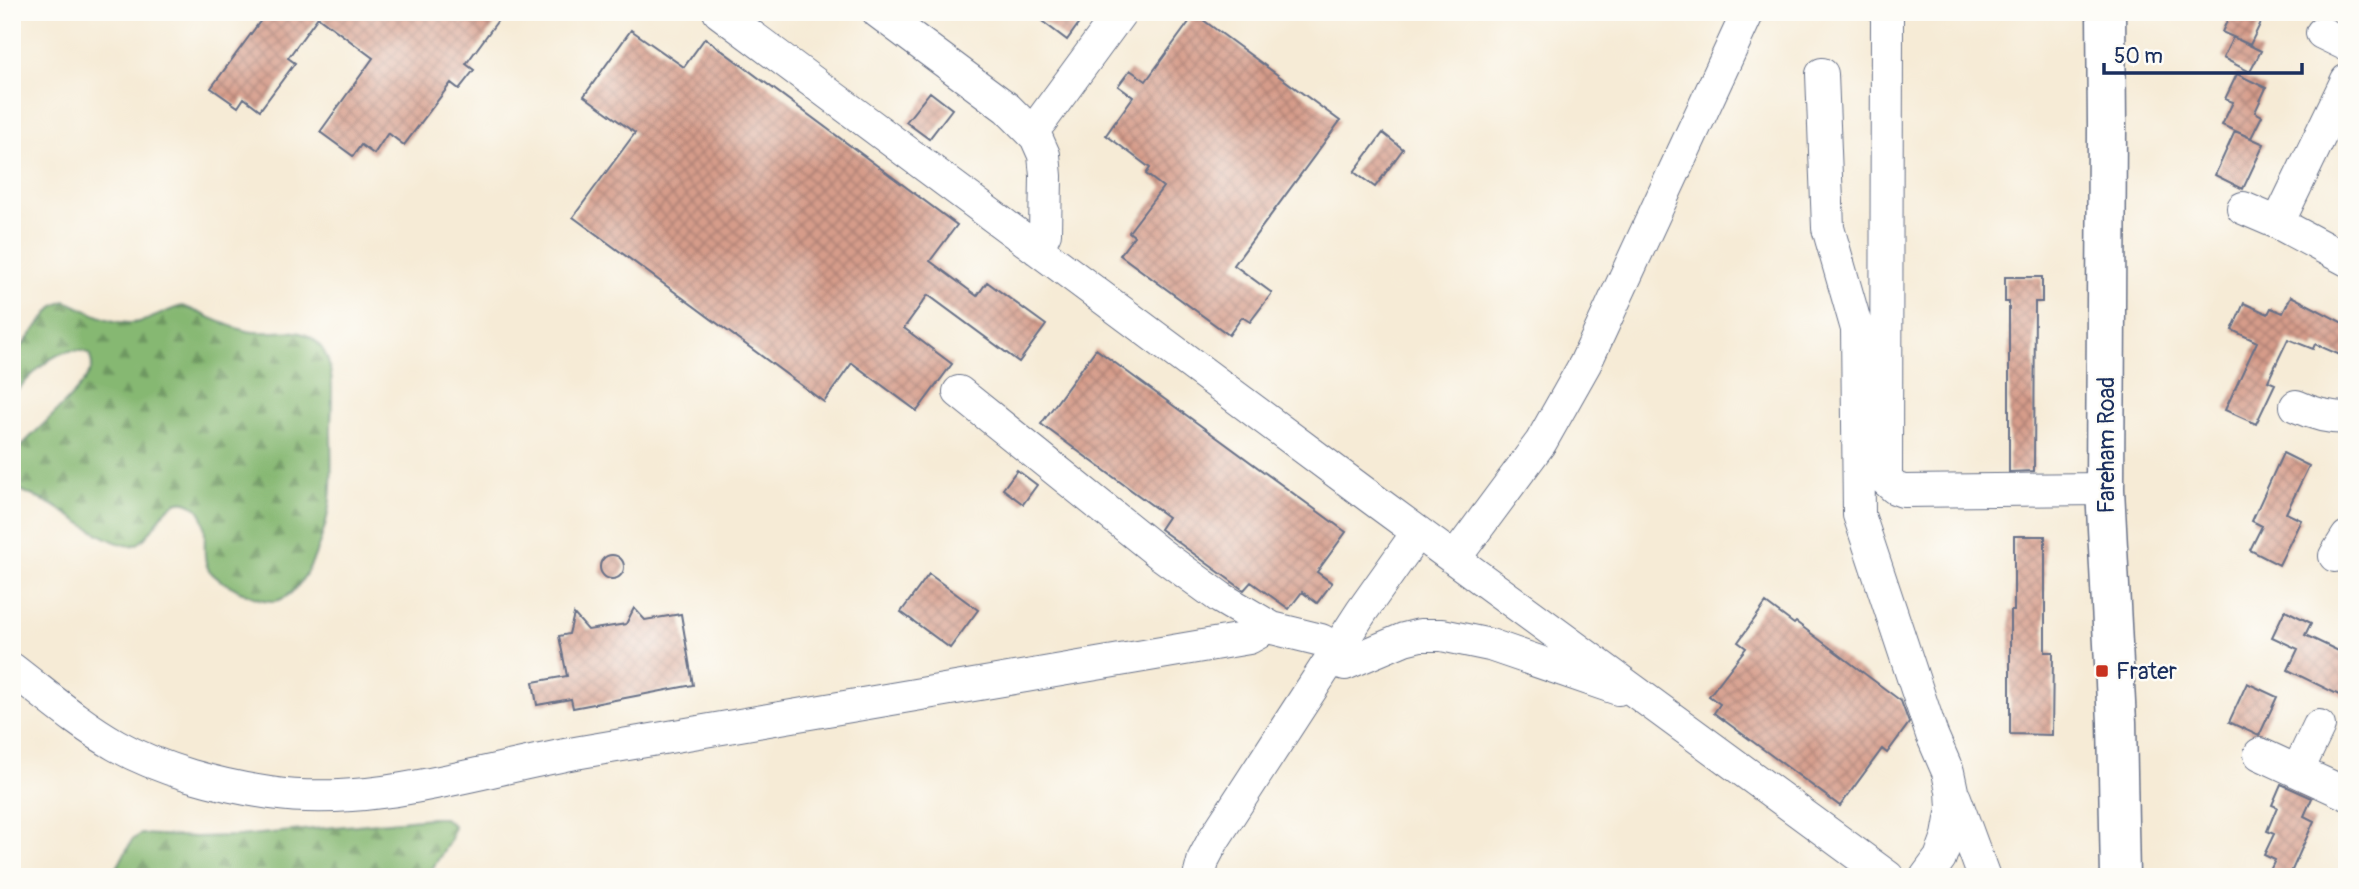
<svg xmlns="http://www.w3.org/2000/svg" width="2359" height="889" font-family="Pangolin,sans-serif">
<style>
.forest{fill:url(#forest-firs);stroke:#507468;stroke-width:2}
.building{fill:url(#building-cross-hatch)}
.lines{fill:none;stroke-linecap:round;stroke-linejoin:round}
.minor-casing{stroke:#687188;stroke-width:34}
.major-casing{stroke:#687188;stroke-width:41}
.minor{stroke:#fff;stroke-width:32}
.major{stroke:#fff;stroke-width:38}
.poi-dot{fill:#c8321e;stroke:#fdfcf7;stroke-width:2.5}
.labels{text-anchor:middle;stroke-width:5;stroke-linejoin:round;paint-order:stroke}
.street-label{font-size:23px;fill:#1b2f5e;stroke:#fdfcf7}
.poi-label{font-size:23px;fill:#1b2f5e;stroke:#fdfcf7;text-anchor:start}
</style>
<defs>
<pattern id="forest-firs" width="22" height="20" patternUnits="userSpaceOnUse" patternTransform="scale(1.75)"><rect width="22" height="20" fill="#86b872"/><path d="M5 1l3.5 6h-7zM16 11l3.5 6h-7z" fill="#6d9661"/></pattern>
<pattern id="building-cross-hatch" width="8" height="8" patternUnits="userSpaceOnUse" patternTransform="scale(1.75)"><rect width="8" height="8" fill="#d69c8a"/><path d="M0 0l8 8M0 8l8-8" fill="none" stroke="#ad8074"/></pattern>
</defs>
<rect width="100%" height="100%" fill="#fdfcf7"/>
<filter id="ink" filterUnits="userSpaceOnUse"><feTurbulence type="fractalNoise" baseFrequency=".0143" numOctaves="2"/><feDisplacementMap in="SourceGraphic" scale="14" xChannelSelector="R" yChannelSelector="G"/><feConvolveMatrix kernelMatrix="1 2 1 2 8 2 1 2 1" color-interpolation-filters="sRGB"/></filter>
<filter id="wash" filterUnits="userSpaceOnUse"><feTurbulence type="fractalNoise" baseFrequency=".00686" numOctaves="4" result="noise"/><feDisplacementMap in="SourceGraphic" scale="28" xChannelSelector="R" yChannelSelector="G"/><feGaussianBlur stdDeviation="1.57" result="paint"/><feColorMatrix in="noise" values="0 0 0 0 0 0 0 0 0 0 0 0 0 0 0 0 0 1.4 0 .05"/><feComposite in="paint" operator="in"/></filter>
<g filter="url(#wash)">
<rect width="100%" height="100%" fill="#f6ebd6"/>
<path class="forest" d="M65,301C89,310 115,329 143,321C157,317 169,309 183,306C204,314 225,326 247,331C273,337 302,321 321,347C337,368 331,405 331,430C331,453 333,476 330,499C328,526 307,596 275,601C263,602 250,596 240,591C230,585 216,580 209,570C198,552 214,520 194,506C166,486 155,540 134,545C116,550 71,515 54,506C42,500 29,494 16,488L12,483L14,454C29,435 91,385 92,365C92,364 90,355 90,354C60,339 31,376 12,396V358L54,306Z
M431,818H444L454,826L451,839L427,877H112L132,840L141,834L195,837L239,836Z"/>
<g id="blocks">
<path class="building" d="M267,12H504L466,64L474,70L459,89L451,83L404,145L388,133L374,154L361,145L353,156L320,132L373,58L318,17L288,58L295,63L260,110L244,98L238,107L211,88Z
M1030,12H1087L1067,40Z
M2231,12H2266L2250,45L2222,32Z
M1195,14L1340,121L1234,265L1272,293L1250,322L1242,317L1229,335L1120,255L1134,236L1129,232L1163,187L1146,174L1150,168L1106,135L1133,97L1118,86L1130,70L1146,81Z
M631,30L684,67L705,38L957,225L930,261L977,296L987,282L1046,325L1019,362L928,295L904,328L952,364L917,411L852,363L824,402L573,217L635,133L584,96Z
M2233,37L2261,51L2250,72L2223,58Z
M2237,74L2266,88L2255,112L2262,116L2251,138L2222,125L2233,102L2225,99Z
M930,92L952,109L929,139L906,122Z
M2235,131L2264,144L2243,189L2215,175Z
M1383,133L1403,149L1375,187L1354,172Z
M2005,277H2042V302H2035L2034,471L2009,472V302H2005Z
M2291,296L2347,325V358L2315,344L2313,349L2288,339L2268,381L2275,384L2256,424L2225,410L2257,342L2232,330L2244,303L2268,314L2271,308L2283,313Z
M1096,349L1346,532L1317,572L1332,583L1317,603L1302,592L1289,609L1251,582L1244,590L1242,589L1160,529L1168,517L1041,424Z
M2283,453L2309,466L2286,513L2301,520L2279,565L2250,550L2262,526L2252,521Z
M1017,470L1037,485L1023,504L1003,489Z
M2014,536H2045V652H2053L2052,735L2010,734V611H2014Z
M600 567a12 12 0 1 1 24 0a12 12 0 1 1-24 0Z
M929,574L978,610L950,648L901,612Z
M1766,603L1794,624L1796,622L1901,701L1909,723L1887,753L1882,749L1840,806L1714,713L1720,704L1709,696L1746,648L1738,642Z
M634,608L645,620L681,614L693,685L573,708L571,699L537,705L533,682L567,676L559,636L569,634L574,614L588,630L626,624Z
M2285,610L2311,623L2305,635L2347,655V699L2288,670L2298,649L2272,637Z
M2247,683L2277,697L2259,736L2229,722Z
M2281,784L2312,798L2304,816L2314,821L2289,877H2267L2275,860L2264,855L2274,834L2267,831L2277,807L2272,805Z"/>
</g>
</g>
<g filter="url(#ink)">
<use href="#blocks" fill-opacity="0" stroke="#687188" stroke-width="2"/>
<g class="lines">
<defs>
<path id="minor" d="M719,12L1370,497L1888,877
M878,12L1007,108L1036,137L1044,155L1046,176L1045,233L1037,249
M1887,12L1886,480L1895,488L1903,491L2105,489
M2322,33L2347,45
M1822,74L1828,228L1857,329L1859,515L1932,735L1948,772L1952,791L1953,808L1948,836L1940,858L1926,877
M1041,121L1121,12
M2243,208L2278,223L2347,260
M2278,223L2347,80
M959,392L1159,553L1221,598L1272,628L1321,640L1337,649
M2296,406C2313,414 2328,418 2347,418
M2335,556L2347,537
M1455,558L1541,442L1585,364L1748,12
M1331,659L1345,664L1404,639L1420,635H1442L1490,645L1618,689
M12,669C46,695 79,724 116,745C160,770 221,786 270,793C374,808 479,770 581,752C804,714 1026,676 1249,638L1258,633L1264,625
M2260,754L2347,794
M2298,770L2319,726
M1955,798L1984,877
M1199,877L1204,858L1214,839L1362,611L1418,532"/>
<path id="major" d="M2106,12L2107,126L2105,489L2117,722L2120,877"/>
</defs>
<use href="#minor" class="minor-casing"/>
<use href="#major" class="major-casing"/>
<use href="#minor" class="minor"/>
<use href="#major" class="major"/>
</g>
</g>
<rect class="poi-dot" x="2095" y="664" width="14" height="14" rx="3.5"/>
<g class="labels">
<g class="street-label">
<text transform="translate(2106 445) rotate(-90)" y="8">Fareham Road</text>
</g>
<g class="poi-label">
<text x="2116" y="679">Frater</text>
</g>
</g>
<rect width="2359" height="889" fill="none" stroke="#fdfcf7" stroke-width="42"/>
<path d="M2104 63v10h198v-10" fill="none" stroke="#1b2f5e" stroke-width="3.5"/>
<text x="2114" y="63" font-size="21" fill="#1b2f5e" stroke="#fdfcf7" stroke-width="5" paint-order="stroke">50 m</text>
</svg>
